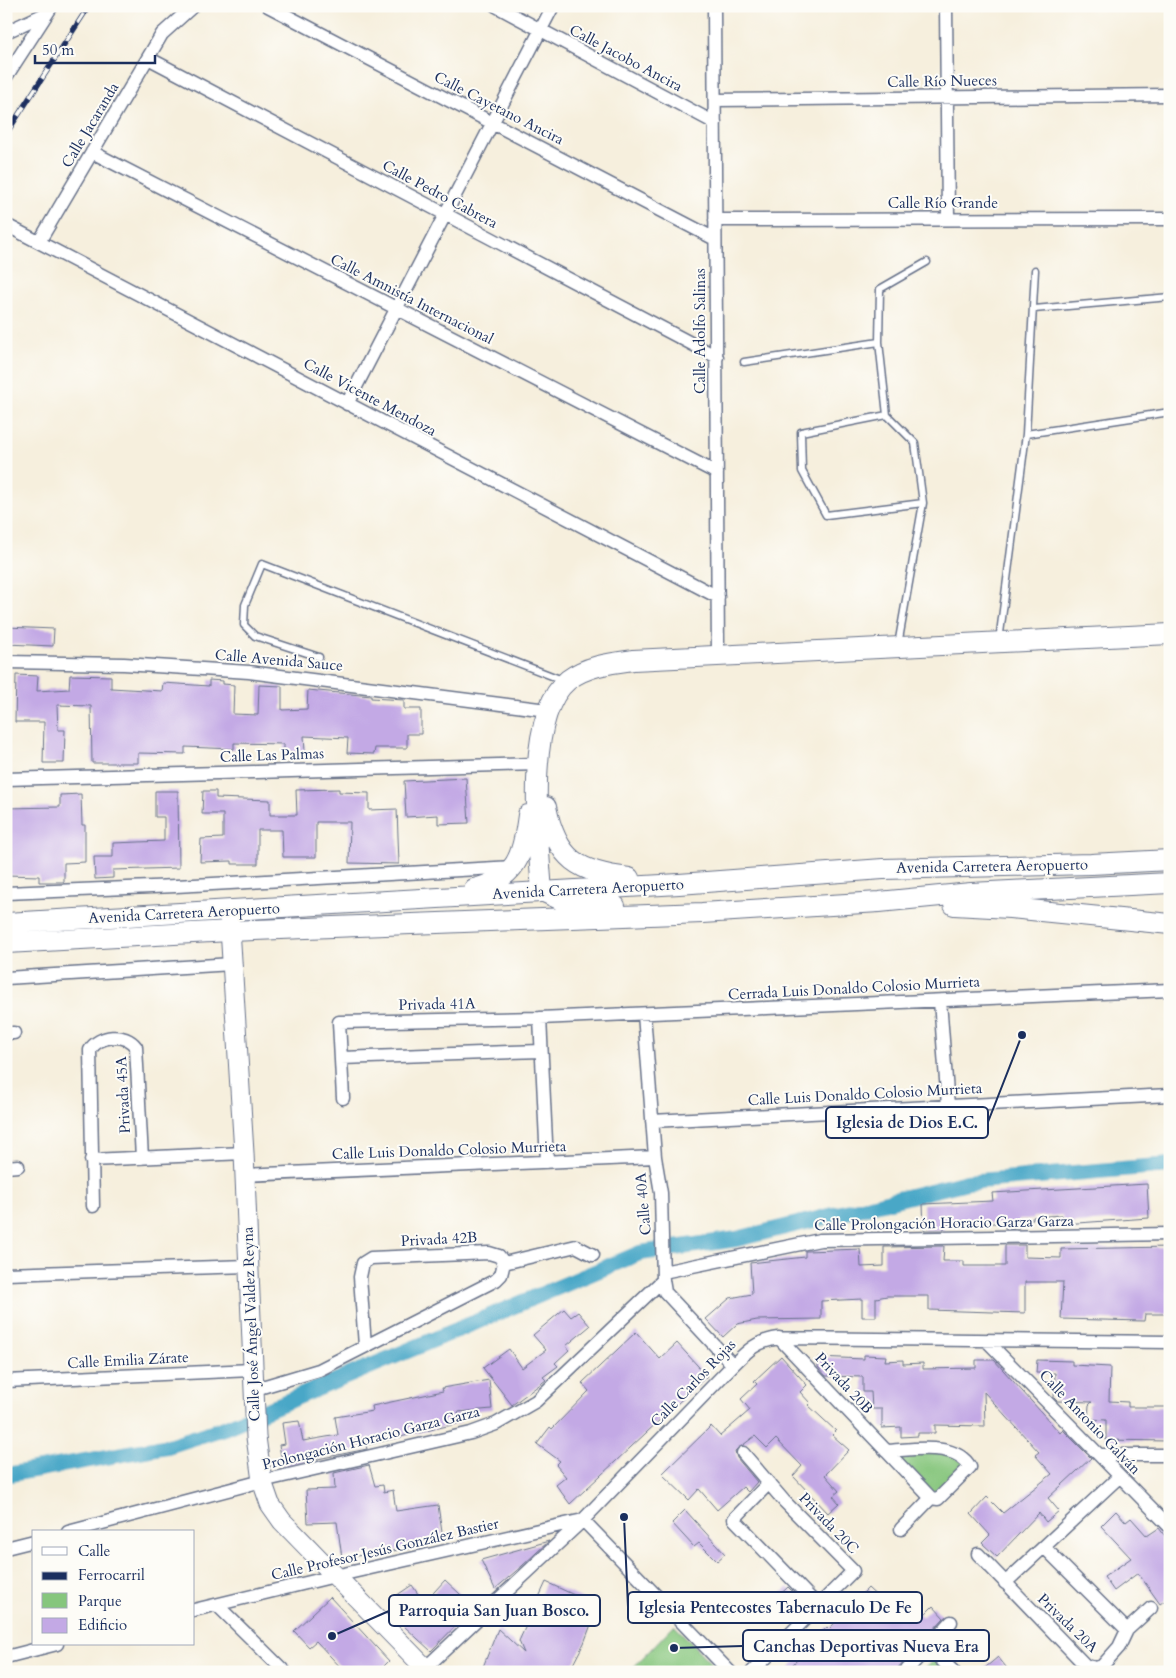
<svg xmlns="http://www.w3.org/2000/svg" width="1176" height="1678" font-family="Cardo,serif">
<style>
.green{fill:#86c67d;stroke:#507a6e}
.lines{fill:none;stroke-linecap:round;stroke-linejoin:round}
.canal{stroke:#48a7c7;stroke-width:16}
.building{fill:#c3a9e5}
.lane-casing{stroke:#68728a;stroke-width:9}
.street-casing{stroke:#68728a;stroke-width:15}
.secondary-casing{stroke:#68728a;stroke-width:21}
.primary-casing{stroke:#68728a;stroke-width:22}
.lane{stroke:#fff;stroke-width:6}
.street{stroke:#fff;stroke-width:12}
.secondary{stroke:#fff;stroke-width:19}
.primary{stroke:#fff;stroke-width:20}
.rail-casing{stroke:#1b2f5e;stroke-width:5.5}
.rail{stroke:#fdfcf7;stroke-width:4;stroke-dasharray:11;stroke-linecap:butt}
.labels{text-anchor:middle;stroke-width:4;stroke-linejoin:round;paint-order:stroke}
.street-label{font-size:15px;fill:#1b2f5e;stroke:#fdfcf7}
.leader{fill:none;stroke:#1b2f5e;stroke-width:2}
.callout-dot{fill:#1b2f5e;stroke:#fdfcf7;stroke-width:2}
.callout{fill:#fdfcf7;stroke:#1b2f5e;stroke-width:2}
.callout-label{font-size:16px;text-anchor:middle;font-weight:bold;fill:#1b2f5e}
</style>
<rect width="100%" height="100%" fill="#fdfcf7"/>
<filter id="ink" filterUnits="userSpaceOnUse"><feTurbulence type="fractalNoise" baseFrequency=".02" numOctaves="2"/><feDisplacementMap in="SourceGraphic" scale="10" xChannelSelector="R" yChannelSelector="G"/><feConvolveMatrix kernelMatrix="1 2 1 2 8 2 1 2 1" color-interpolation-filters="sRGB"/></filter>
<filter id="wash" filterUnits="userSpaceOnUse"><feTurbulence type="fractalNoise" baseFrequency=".0096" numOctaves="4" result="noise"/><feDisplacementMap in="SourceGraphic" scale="20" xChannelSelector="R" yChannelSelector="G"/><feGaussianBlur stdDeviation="1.12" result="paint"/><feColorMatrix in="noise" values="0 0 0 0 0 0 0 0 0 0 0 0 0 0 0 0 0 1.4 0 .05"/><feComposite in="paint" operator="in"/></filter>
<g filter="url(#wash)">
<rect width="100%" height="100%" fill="#f6efdd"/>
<path class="green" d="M886,1451H946L970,1467L938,1499Z
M674,1625L719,1672H629Z
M934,1660L947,1672H922Z"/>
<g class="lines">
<path class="canal" d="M6,1475L168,1446L224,1428L640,1253L737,1239L967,1182L1170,1165"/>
</g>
<g id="blocks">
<path class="building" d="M6,627L54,629L53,646L6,644Z
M16,675L38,676L37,691L69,689L70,675L111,676V688L162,691L163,683L209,686V680L223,681V684L234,685L233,714L258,715L259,685L282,686V710L307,709L308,690L371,696V698L404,700V709H421V734H407V748H375L374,754L347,753L348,738L304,736L305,752L284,753V744L234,743V749L185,747V754L138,753V763H92L91,706L57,705L58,730H65L64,763H43L44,722H15Z
M466,778L469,823L438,824V815L406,817L404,781Z
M339,789V792L369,793V810L397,809L399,864L349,863L350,822H316V857H283L282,830H258V864H232V861L200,862L201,839L223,838V814H202L203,791H216V798L270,800V815H297L296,790Z
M155,791H178L179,868L113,870V878L95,879L94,857H113V843L164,841V817H155Z
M81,794L82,825H85V862L64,863V882H39V876L6,875V808L60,807V795Z
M1147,1184L1149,1218L1063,1224L1062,1215L1033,1217V1219H1019V1228L1005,1229V1224L993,1223L944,1225V1230H924L923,1204L993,1201L992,1193Z
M1005,1245H1025V1257L1061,1258V1249L1170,1247V1314H1145L1144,1321L1061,1319L1063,1282H1025V1313L929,1310V1296H887L876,1298V1317H862V1299L821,1301V1319L757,1320L737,1324L723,1337L706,1319L730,1298L752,1294L750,1263L805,1257V1251H807L860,1249L861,1267L884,1266V1247L944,1246L943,1261H964V1266H1005Z
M564,1309L571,1317L578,1312L590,1326L566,1346L569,1350L555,1363L558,1366L543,1377L546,1380L512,1405L483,1368L509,1349L522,1368L546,1350L533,1335Z
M636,1332L660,1359L677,1343L707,1376L570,1504L556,1485L566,1477L556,1465L560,1461L537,1444L550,1427L552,1429L589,1391L582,1383Z
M864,1355L886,1356L885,1361L903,1360V1364L923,1363V1369L976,1368V1360H994L1060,1433L1063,1430L1091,1458L1048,1498L1059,1511L1046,1522L1039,1513L997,1557L982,1543L990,1535L971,1514L987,1497L1003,1513L1052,1474L1035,1455L1039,1452L984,1392L985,1426L935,1425V1433H918V1436L901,1437V1427L882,1428V1409H872L871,1392H863V1377L826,1376L818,1367V1357L864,1359Z
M781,1356L807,1385L800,1392L810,1403L808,1405L836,1431L832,1435L849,1450L825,1475L839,1491L833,1496L839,1503L828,1513L793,1476L802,1466L776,1439L767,1448L755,1436L735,1451L737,1458L757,1482L748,1492L743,1487L717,1510L699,1489L689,1500L662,1474L711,1426L720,1436L750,1410L741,1399L757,1384L754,1381Z
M1037,1360L1072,1361V1365L1110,1367L1109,1401L1128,1402V1407H1167L1168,1441L1106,1440V1420L1088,1419L1089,1405L1092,1402L1057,1401L1054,1398L1055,1373H1036Z
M489,1380L492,1409L458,1412L460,1423L366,1445L367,1449L283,1466L279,1445L285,1444L282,1423L299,1421L303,1441L338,1435L335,1417L373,1411L372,1406L443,1391L442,1388Z
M369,1465L375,1486L383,1485L384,1492L393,1490L396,1511L438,1505L443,1539L414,1543V1548L342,1558L337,1522L308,1523L306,1490L335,1489L334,1473Z
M685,1510L725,1554L717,1561L699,1543L694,1547L672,1523Z
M1116,1511L1126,1522L1131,1518L1147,1536L1159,1528L1170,1543V1597L1160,1604L1138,1573L1114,1591L1104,1577L1131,1558L1101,1526Z
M549,1541L522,1566L495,1589L481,1560Z
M445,1580L474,1607L431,1651L404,1626L406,1623L390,1600L412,1585L424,1603Z
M546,1582L598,1606L584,1643L569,1672H481L498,1629L524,1653L519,1641Z
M788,1587L803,1602L784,1620L770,1604Z
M868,1588L898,1616L910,1604L922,1617L933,1606L944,1618L894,1672H786L827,1627L829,1629Z
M330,1597L389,1661L378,1672H345L316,1641L309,1647L294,1631Z
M998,1657L1010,1672H980Z"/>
</g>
</g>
<g filter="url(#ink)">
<use href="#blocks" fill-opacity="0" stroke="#68728a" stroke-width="1"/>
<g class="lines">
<defs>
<path id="lane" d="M1034,309L1170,297
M744,362L879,342
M887,415L801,432L802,471L826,515L923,503
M1026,434L1035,270
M999,641L1026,434L1170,412
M898,645L923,503L915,443L887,415L879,342L880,289L927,262
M319,657L255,636L244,625L245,605L262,564L565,681"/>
<path id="street" d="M268,6L715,239
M496,6L715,123
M714,6L718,656
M946,6L948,219
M6,32L47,13
M148,58L717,357
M6,77L52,6
M715,100L1170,95
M92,152L717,473
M715,220L1170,219
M6,225L718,597
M39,242L162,34L193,6
M347,404L553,6
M6,662L124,664L249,672L547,710
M6,779L538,764
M6,893L176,886L513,867
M6,978L232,964
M940,1001L948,1106
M644,1014L655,1157L661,1193L663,1280L665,1292L733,1365
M540,1018L547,1162
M6,1033H14
M341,1058L541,1051
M343,1098L339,1022L540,1018L1170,990
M652,1121L1170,1095
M91,1160L244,1153
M6,1167L18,1166
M245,1175L655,1157
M93,1206L90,1050C99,1035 125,1032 136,1047L142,1158
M504,1263L576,1246L593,1255
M663,1272L820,1240L1170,1234
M6,1274L248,1266
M779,1338L931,1498L938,1499L970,1467C956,1441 912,1450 886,1451
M987,1341L1170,1527
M365,1346L360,1277L363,1263L371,1258L489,1253L499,1256L504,1263
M6,1381L252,1370
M252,1390L319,1370L496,1280L501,1275L504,1263
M743,1453L784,1501L853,1571L752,1672
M1100,1455H1170
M769,1483L734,1519L818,1606
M583,1520L730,1672
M901,1529L931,1498
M68,1532L262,1481L471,1433L496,1424L536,1401L663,1280
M1044,1547L1127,1630
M6,1548L34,1541
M978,1554L1086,1666L1096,1668L1102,1666L1119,1647L1127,1630L1151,1608
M1005,1583L1120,1476
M217,1605L285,1672
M194,1610L335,1576L583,1520
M929,1648L954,1672
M6,1657L57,1644
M421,1672L583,1520L733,1365C748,1350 757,1341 779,1338L1170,1342
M905,1672L951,1622"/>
<path id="secondary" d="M229,912L244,1153L256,1437L262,1481L270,1504L282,1521L429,1672"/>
<path id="primary" d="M546,807C557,860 578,872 629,878
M474,889C517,878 523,856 528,815
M954,905L1010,908L1170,924
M615,906L559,899L542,891C538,839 524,716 568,680C586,666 611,663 633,660L1170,634
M6,923L679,884L883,869L1091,864L1170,860
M6,943L230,931L702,913L879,902L971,893L1170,883"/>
</defs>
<use href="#lane" class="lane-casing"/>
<use href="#street" class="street-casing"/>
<use href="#secondary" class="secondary-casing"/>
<use href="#primary" class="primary-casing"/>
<use href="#lane" class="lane"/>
<use href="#street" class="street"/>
<use href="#secondary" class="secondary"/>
<use href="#primary" class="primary"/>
<defs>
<path id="rail" d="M6,134L89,6"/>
</defs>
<use href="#rail" class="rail-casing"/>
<use href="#rail" class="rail"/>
</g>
</g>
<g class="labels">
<g class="street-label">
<text transform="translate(626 58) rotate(28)" y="5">Calle Jacobo Ancira</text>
<text transform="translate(942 81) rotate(-1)" y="5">Calle Río Nueces</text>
<text transform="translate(499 108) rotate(27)" y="5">Calle Cayetano Ancira</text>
<text transform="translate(90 125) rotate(-59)" y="5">Calle Jacaranda</text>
<text transform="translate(440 194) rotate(28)" y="5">Calle Pedro Cabrera</text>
<text x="943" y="208">Calle Río Grande</text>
<text transform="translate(412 299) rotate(27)" y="5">Calle Amnistía Internacional</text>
<text transform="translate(700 331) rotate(-90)" y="5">Calle Adolfo Salinas</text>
<text transform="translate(370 397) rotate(28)" y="5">Calle Vicente Mendoza</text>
<text transform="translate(279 660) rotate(5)" y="5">Calle Avenida Sauce</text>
<text transform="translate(272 755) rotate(-2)" y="5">Calle Las Palmas</text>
<text transform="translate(992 866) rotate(-1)" y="5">Avenida Carretera Aeropuerto</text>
<text transform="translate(588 889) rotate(-3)" y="5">Avenida Carretera Aeropuerto</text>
<text transform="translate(184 913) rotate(-3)" y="5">Avenida Carretera Aeropuerto</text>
<text transform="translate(854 988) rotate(-3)" y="5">Cerrada Luis Donaldo Colosio Murrieta</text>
<text transform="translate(437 1004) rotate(-1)" y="5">Privada 41A</text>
<text transform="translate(865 1094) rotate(-3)" y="5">Calle Luis Donaldo Colosio Murrieta</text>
<text transform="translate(123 1095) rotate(-93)" y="5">Privada 45A</text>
<text transform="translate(449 1150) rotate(-2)" y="5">Calle Luis Donaldo Colosio Murrieta</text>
<text transform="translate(643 1204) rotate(-95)" y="5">Calle 40A</text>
<text transform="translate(944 1223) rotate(-1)" y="5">Calle Prolongación Horacio Garza Garza</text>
<text transform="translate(439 1239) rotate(-3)" y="5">Privada 42B</text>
<text transform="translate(251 1324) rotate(-92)" y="5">Calle José Ángel Valdez Reyna</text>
<text transform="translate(128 1360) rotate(-3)" y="5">Calle Emilia Zárate</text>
<text transform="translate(693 1383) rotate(-46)" y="5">Calle Carlos Rojas</text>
<text transform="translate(844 1383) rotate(47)" y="5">Privada 20B</text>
<text transform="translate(1090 1422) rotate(46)" y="5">Calle Antonio Galván</text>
<text transform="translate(371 1438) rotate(-14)" y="5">Prolongación Horacio Garza Garza</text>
<text transform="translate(829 1523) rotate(46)" y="5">Privada 20C</text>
<text transform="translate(385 1549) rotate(-13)" y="5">Calle Profesor Jesús González Bastier</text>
<text transform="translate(1068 1623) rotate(44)" y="5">Privada 20A</text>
</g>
</g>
<path class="leader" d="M1022 1035L988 1122M624 1517L628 1607M332 1636L389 1611M674 1648L743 1646"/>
<g class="callout-dot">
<circle cx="1022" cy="1035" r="5"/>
<circle cx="624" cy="1517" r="5"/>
<circle cx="332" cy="1636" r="5"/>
<circle cx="674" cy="1648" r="5"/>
</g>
<g class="callout">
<rect x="826" y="1107" width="162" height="31" rx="5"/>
<rect x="628" y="1592" width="294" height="31" rx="5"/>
<rect x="389" y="1595" width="211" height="31" rx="5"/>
<rect x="743" y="1630" width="246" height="31" rx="5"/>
</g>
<g class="callout-label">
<text x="907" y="1128">Iglesia de Dios E.C.</text>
<text x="775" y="1613">Iglesia Pentecostes Tabernaculo De Fe</text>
<text x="494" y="1616">Parroquia San Juan Bosco.</text>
<text x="866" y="1652">Canchas Deportivas Nueva Era</text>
</g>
<rect width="1176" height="1678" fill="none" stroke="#fdfcf7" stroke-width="25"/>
<rect x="32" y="1530" width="162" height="115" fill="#fdfcf7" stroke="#a3aaba"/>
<rect x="42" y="1547" width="25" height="8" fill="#ffffff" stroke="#a3aaba"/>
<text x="78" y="1556" font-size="15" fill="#1b2f5e">Calle</text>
<rect x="42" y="1572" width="25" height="8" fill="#1b2f5e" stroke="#a3aaba"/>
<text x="78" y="1580" font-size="15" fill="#1b2f5e">Ferrocarril</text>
<rect x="42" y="1593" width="25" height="15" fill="#86c67d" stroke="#a3aaba"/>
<text x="78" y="1606" font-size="15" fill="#1b2f5e">Parque</text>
<rect x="42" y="1618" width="25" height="15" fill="#c3a9e5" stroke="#a3aaba"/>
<text x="78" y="1630" font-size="15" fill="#1b2f5e">Edificio</text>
<path d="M35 55v8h120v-8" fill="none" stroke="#1b2f5e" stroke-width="2.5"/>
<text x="42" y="55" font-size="15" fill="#1b2f5e" stroke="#fdfcf7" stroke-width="4" paint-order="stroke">50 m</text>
</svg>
